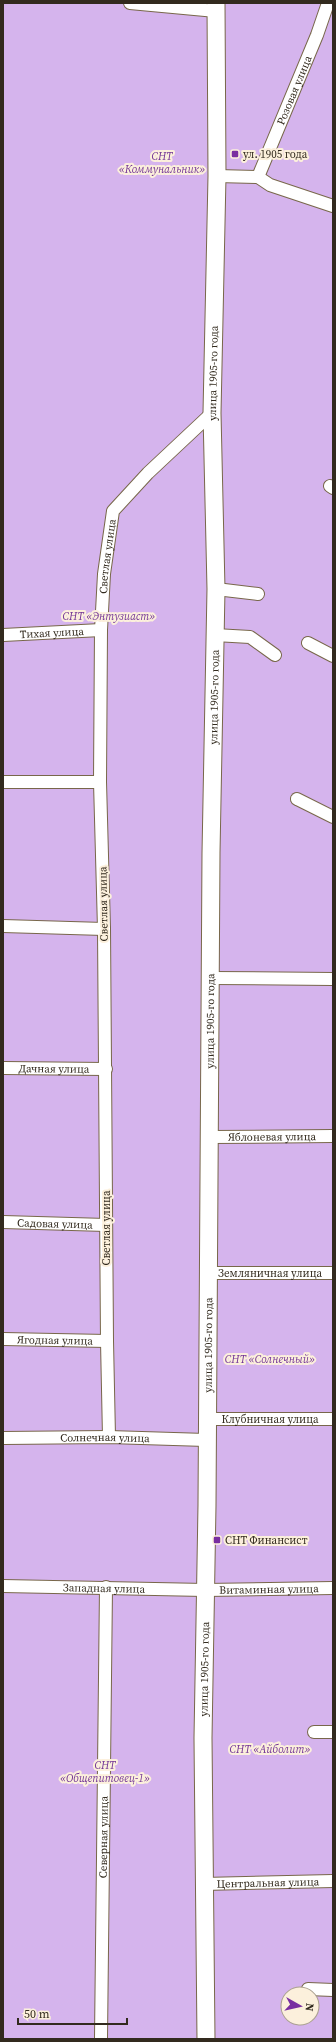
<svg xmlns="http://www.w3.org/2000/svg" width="336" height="2042" font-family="'Source Serif 4',serif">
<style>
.green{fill:#d5b4ed;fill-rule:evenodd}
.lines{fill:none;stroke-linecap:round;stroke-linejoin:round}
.street-casing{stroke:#78674a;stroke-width:14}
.secondary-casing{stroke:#78674a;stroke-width:19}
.street{stroke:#fff;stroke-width:12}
.secondary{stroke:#fff;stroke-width:17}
.poi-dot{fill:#792ea1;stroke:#fcf0dc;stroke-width:1.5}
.labels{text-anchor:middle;stroke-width:4;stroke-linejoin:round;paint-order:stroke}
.street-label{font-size:11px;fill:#322a1e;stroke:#fcf0dc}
.poi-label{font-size:11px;fill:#322a1e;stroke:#fcf0dc;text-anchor:start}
.park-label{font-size:11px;font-style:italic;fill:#733596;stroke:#fcf0dc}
</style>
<rect width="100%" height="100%" fill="#f5e2c1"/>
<path class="green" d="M3,3H333V2039H3ZM288,1994H312V2018H288Z"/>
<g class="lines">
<defs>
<g id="street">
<path d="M130,3L216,11"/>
<path d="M217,176L258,177L270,185L333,206"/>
<path id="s1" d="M258,177L317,35L328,3"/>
<path d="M330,486L333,488"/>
<path d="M216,589L258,594"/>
<path id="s2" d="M3,635L101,630"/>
<path d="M215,635L250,637L275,655"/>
<path d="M308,643L333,656"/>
<path d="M3,782H100"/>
<path d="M297,799L333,817"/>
<path d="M3,926L104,929"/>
<path d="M211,978L333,979"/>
<path id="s3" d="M3,1068L106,1069"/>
<path id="s4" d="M210,1137L333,1136"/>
<path id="s5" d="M3,1222L106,1225"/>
<path id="s6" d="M208,1273H333"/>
<path id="s7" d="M3,1339L107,1341"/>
<path id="s8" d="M206,1419H333"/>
<path id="s9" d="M109,1437L107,1341L104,929L100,782L101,630L104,574L113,511L148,473L212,413"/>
<path id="s10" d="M3,1438L109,1437L206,1440"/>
<path id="s11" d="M3,1586L205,1590L333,1588"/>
<path d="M314,1732H333"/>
<path id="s12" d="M203,1884L333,1881"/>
<path d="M308,1989L333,1990"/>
<path id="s13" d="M101,2039L106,1587"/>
</g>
<g id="secondary">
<path id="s14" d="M206,2039L203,1738L207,1505L211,853L216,589L212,413L217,176L216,3"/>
</g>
</defs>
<use href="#street" class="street-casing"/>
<use href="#secondary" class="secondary-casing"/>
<use href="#street" class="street"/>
<use href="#secondary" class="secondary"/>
</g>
<g class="poi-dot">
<rect x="231" y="150" width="8" height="8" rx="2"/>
<rect x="213" y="1536" width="8" height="8" rx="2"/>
</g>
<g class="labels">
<g class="street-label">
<text dy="4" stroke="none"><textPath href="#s1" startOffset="94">Розовая улица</textPath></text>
<text dy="4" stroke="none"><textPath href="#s14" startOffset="1666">улица 1905-го года</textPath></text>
<text dy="4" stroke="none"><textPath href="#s9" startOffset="881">Светлая улица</textPath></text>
<text dy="4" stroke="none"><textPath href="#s2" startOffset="49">Тихая улица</textPath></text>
<text dy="4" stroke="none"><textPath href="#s14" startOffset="1342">улица 1905-го года</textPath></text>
<text transform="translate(103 904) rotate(-91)" y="4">Светлая улица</text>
<text dy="4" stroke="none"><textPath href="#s14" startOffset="1018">улица 1905-го года</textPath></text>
<text dy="4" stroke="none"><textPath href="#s3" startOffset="51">Дачная улица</textPath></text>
<text dy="4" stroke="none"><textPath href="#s4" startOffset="62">Яблоневая улица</textPath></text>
<text dy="4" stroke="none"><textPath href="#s5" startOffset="52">Садовая улица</textPath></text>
<text transform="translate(106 1228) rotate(-90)" y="4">Светлая улица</text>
<text dy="4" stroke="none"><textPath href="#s6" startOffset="62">Земляничная улица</textPath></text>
<text dy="4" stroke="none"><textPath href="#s7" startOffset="52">Ягодная улица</textPath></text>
<text dy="4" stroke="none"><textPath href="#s14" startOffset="694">улица 1905-го года</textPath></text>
<text dy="4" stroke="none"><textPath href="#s8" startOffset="64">Клубничная улица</textPath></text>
<text dy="4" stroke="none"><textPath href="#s10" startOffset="102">Солнечная улица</textPath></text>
<text dy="4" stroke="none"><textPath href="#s11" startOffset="101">Западная улица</textPath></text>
<text dy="4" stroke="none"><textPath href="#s11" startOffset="266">Витаминная улица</textPath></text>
<text dy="4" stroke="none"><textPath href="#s14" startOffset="370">улица 1905-го года</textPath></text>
<text dy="4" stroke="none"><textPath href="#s13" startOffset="202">Северная улица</textPath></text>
<text dy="4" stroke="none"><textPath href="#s12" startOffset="65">Центральная улица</textPath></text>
</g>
<g class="poi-label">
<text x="243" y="158">ул. 1905 года</text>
<text x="225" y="1544">СНТ Финансист</text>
</g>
<g class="park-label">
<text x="162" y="160">СНТ<tspan x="162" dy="13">«Коммунальник»</tspan></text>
<text x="109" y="620">СНТ «Энтузиаст»</text>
<text x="270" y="1363">СНТ «Солнечный»</text>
<text x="270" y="1753">СНТ «Айболит»</text>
<text x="105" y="1769">СНТ<tspan x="105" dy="13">«Общепитовец-1»</tspan></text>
</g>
</g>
<rect width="336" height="2042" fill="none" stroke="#322a1e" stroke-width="8"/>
<g transform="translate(300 2006) rotate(98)"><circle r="19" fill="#fcf0dc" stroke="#aba190"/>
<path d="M0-3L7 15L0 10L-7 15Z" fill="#792ea1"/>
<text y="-6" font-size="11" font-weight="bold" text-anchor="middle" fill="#322a1e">N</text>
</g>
<path d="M18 2018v6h109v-6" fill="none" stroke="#322a1e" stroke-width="2"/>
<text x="24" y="2018" font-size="12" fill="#322a1e" stroke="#fcf0dc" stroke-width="3" paint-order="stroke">50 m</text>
</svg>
